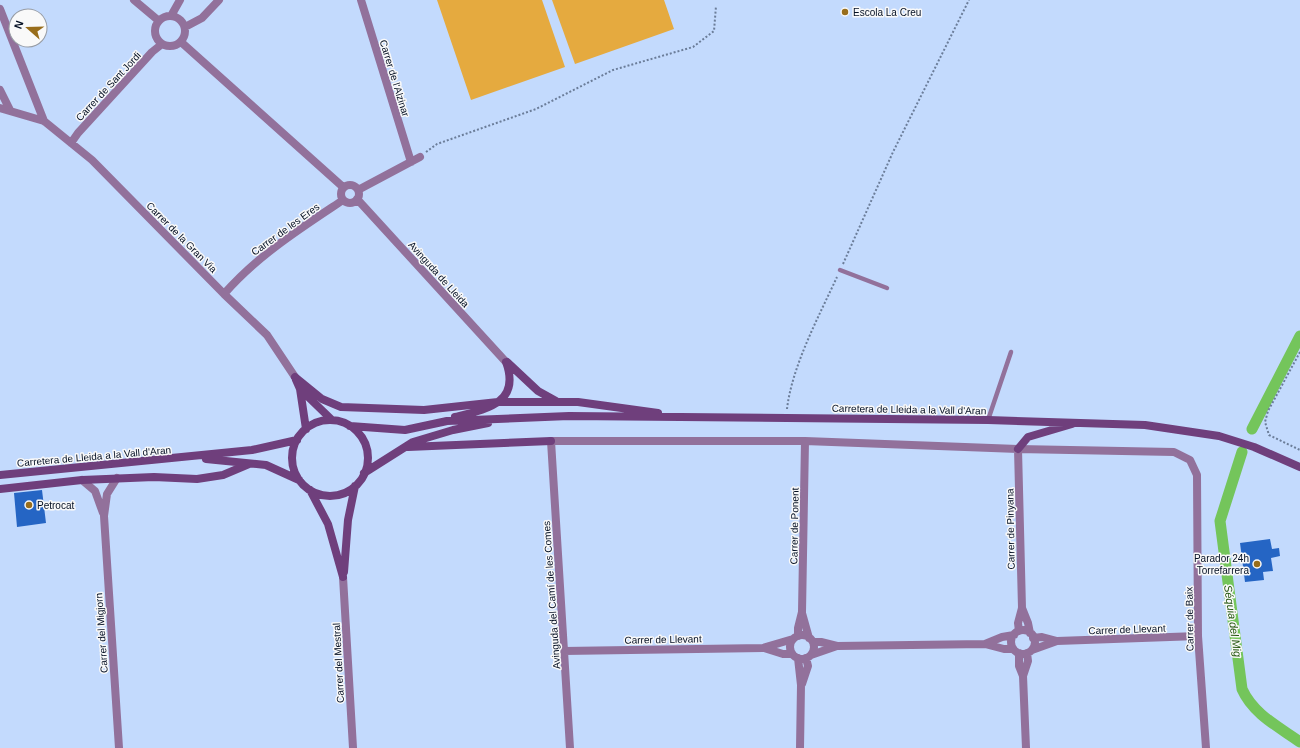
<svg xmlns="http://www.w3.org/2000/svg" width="1300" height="748" font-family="Arial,sans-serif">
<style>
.pitch{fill:#e5aa3f}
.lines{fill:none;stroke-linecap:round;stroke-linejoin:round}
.canal{stroke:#74c55b;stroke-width:11}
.building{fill:#2565c4}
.path{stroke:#6b7d99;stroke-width:2;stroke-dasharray:2 2;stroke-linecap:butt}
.lane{stroke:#92719b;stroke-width:4.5}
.street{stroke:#92719b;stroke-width:8}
.secondary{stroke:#6f3f7c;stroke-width:8}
.poi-dot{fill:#986d1b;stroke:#f9f9f9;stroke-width:1.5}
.labels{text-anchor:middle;stroke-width:3;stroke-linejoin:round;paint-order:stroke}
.poi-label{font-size:10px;fill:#041024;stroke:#f9f9f9;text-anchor:start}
.street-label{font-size:10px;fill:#041024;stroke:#f9f9f9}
.water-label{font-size:11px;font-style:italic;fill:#20540b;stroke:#f9f9f9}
</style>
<rect width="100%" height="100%" fill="#c3dafd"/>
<path class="pitch" d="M437,0H542L565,67L471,100Z
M552,0H664L674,29L575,64Z"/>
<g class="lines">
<path class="canal" d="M1252,429L1300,336
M1242,452L1220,521L1242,689C1253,714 1279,727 1300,742"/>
</g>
<path class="building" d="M42,490L46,523L17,527L14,493Z
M1270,539L1272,549L1279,548L1280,556L1271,558L1273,571L1263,572L1264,580L1245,582L1240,543Z"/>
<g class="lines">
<path class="path" d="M426,152L437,144L536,109L613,70L693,47L714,31L716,6
M843,264L893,152L969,0
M1300,352L1268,411L1265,422L1269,435L1300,450
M787,409C792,366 819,316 837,277"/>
<path class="lane" d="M840,270L887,288
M988,420L1011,352"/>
<path class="street" d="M134,0L159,21
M361,0L411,162
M0,9L44,121
M171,16L180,0
M155 31a15 15 0 1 1 30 0a15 15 0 1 1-30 0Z
M185,27L202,18L219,0
M181,42L343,187
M0,90L10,110
M0,108L44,121L92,160L224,294L267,335L295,377
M71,143L78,133L152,52L162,44
M341 194a9 9 0 1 1 18 0a9 9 0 1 1-18 0Z
M358,190L420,157
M357,199L506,362
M224,294C258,255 301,228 343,200
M1018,449L1022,608L1018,623L1019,631
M117,478L107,494L104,516L119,748
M82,480L95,491L103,513
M343,577L353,748
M1022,608L1028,623L1030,633
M802,613L809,638
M1011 642a12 12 0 1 1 24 0a12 12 0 1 1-24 0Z
M790 647a12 12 0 1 1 24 0a12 12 0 1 1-24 0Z
M798,636V628L802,612L805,441
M1033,638L1042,637L1057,641L1198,636
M813,642H821L837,646L985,644L1004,649H1013
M985,644L1002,637L1014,635
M764,648L783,654H792
M1032,650L1057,641
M564,651L763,648L793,639
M1019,653V666L1023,676L1026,748
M811,655L837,646
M798,658L801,685L800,748
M1023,676L1028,661L1027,653
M802,684L808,666L806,658
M570,748L551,441H805L1018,449L1174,452L1190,460L1197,475L1198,636L1206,748"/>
<path class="secondary" d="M507,362L538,391L556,401
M295,377L322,399L341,407L424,410L498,402H578L658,413
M296,380L300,389L306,429
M301,390L332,420
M455,417C487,409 521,403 506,362
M292 458a38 38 0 1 1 76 0a38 38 0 1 1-76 0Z
M350,426L405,430L447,421L569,416L988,420L1145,425L1219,436L1254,447L1300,467
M408,447L551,441
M1018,449L1028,437L1072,424
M206,459L266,465L299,480
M364,473L413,442L453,430L488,423
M0,475L252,450L297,440
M0,489L82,480L154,477L197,479L223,475L249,464
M310,490L328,524L343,577
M344,572L348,520L355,486"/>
</g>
<g class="poi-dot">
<circle cx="845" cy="12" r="4"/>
<circle cx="29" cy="505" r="4"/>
<circle cx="1257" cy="564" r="4"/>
</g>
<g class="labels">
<g class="poi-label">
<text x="853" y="16">Escola La Creu</text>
<text x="37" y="509">Petrocat</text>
<text x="1249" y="562" text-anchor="end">Parador 24h<tspan x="1249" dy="12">Torrefarrera</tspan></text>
</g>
<g class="street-label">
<text transform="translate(395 78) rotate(73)" y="4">Carrer de l'Alzinar</text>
<text transform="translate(108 86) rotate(-47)" y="4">Carrer de Sant Jordi</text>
<text transform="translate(285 229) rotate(-36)" y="4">Carrer de les Eres</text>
<text transform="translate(182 237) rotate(45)" y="4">Carrer de la Gran Via</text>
<text transform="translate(439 274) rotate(48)" y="4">Avinguda de Lleida</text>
<text transform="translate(909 409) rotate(1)" y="4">Carretera de Lleida a la Vall d'Aran</text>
<text transform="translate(94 456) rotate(-5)" y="4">Carretera de Lleida a la Vall d'Aran</text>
<text transform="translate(794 526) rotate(-89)" y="4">Carrer de Ponent</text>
<text transform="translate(1010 529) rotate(-91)" y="4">Carrer de Pinyana</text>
<text transform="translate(551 595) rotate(-94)" y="4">Avinguda del Camí de les Comes</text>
<text transform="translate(1189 619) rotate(-91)" y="4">Carrer de Baix</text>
<text transform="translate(1127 629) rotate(-2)" y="4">Carrer de Llevant</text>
<text transform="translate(101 633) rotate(-94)" y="4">Carrer del Migjorn</text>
<text transform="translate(663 639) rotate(-1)" y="4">Carrer de Llevant</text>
<text transform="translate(338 663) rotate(-93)" y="4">Carrer del Mestral</text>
</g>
<g class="water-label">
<text transform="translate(1233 621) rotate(82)" y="4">Séquia del Mig</text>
</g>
</g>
<g transform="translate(28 28) rotate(290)"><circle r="19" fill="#f9f9f9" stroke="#979ca4"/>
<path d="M0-3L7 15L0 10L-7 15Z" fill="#986d1b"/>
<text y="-6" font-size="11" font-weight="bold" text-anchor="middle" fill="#041024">N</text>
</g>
</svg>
